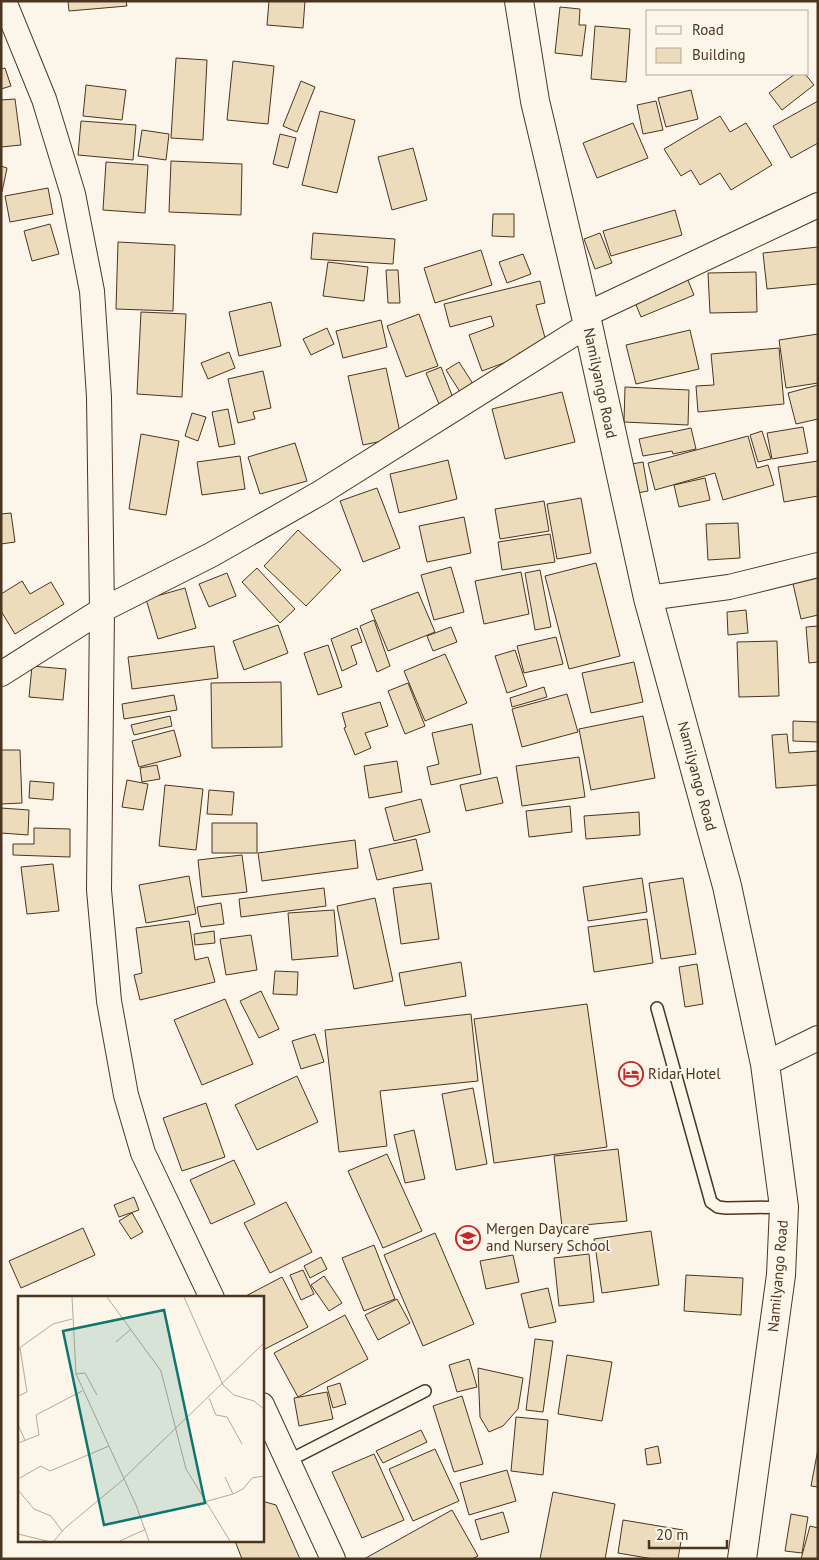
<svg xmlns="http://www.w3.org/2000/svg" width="819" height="1560" font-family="'PT Sans',sans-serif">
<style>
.building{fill:#ecdcbc;stroke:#4a3520}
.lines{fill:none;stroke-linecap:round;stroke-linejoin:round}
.service-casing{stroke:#4a3520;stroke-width:14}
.minor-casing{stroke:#4a3520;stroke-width:26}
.secondary-casing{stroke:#4a3520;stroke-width:30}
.service{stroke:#fbf6e9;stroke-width:11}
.minor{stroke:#fbf6e9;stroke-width:24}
.secondary{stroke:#fbf6e9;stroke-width:28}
.labels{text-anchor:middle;stroke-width:4;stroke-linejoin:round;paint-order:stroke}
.street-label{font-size:15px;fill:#4a3520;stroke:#fbf6e9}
.poi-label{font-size:15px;fill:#4a3520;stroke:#fbf6e9;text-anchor:start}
.inset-road{fill:none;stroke:#b4a999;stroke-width:1}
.view{fill:#0f766e;fill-opacity:0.15;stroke:#0f766e;stroke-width:2.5}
.inset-edge{fill:none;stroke:#4a3520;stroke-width:2.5}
</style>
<rect width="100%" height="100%" fill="#fbf6e9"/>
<path class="building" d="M68,1H126L127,6L69,11Z
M269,1H305L303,28L267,25Z
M560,7L580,9L579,25H586L582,56L555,53Z
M595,26L630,29L626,82L591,79Z
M176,58L207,60L203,140L171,138Z
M233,61L274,66L268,124L227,120Z
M5,68L11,86L1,89V69Z
M795,74H805L814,85L782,110L769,93Z
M301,81L315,87L297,132L283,126Z
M86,85L126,90L122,120L83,116Z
M691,90L698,119L666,127L658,98Z
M15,99L21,145L1,147V100Z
M656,101L663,130L643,134L637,105Z
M818,101V143L791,158L773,126Z
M320,111L355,120L337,193L302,185Z
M720,116L730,132L746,123L772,165L731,190L720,173L700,185L691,170L681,176L664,149Z
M81,121L136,125L133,160L78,155Z
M633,123L648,158L597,178L583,143Z
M142,130L169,134L166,160L138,156Z
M280,134L296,138L288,168L273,164Z
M413,148L427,200L392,210L378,157Z
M171,161L242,164L241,215L169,212Z
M106,162L148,165L145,213L103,210Z
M1,166L7,168L2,192H1Z
M48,188L53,214L10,222L5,196Z
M675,210L682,235L611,256L603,231Z
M493,214H514V237L492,236Z
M50,224L59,254L32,261L24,231Z
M313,233L395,239L393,264L311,259Z
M600,233L612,263L595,269L584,239Z
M118,242L175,245L173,311L116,309Z
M818,247V284L767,289L763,253Z
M481,250L492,285L435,303L424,268Z
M523,254L531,274L507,283L499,262Z
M328,262L368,267L364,301L323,296Z
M386,270H398L400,303H388Z
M756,272L757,312L710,313L708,273Z
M687,278L694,295L641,317L634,300Z
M540,281L545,303L536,305L547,345L519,353L520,357L482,371L469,335L494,326L491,316L450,327L444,304Z
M271,302L281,346L239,356L229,312Z
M141,312L186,314L182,397L137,394Z
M419,314L438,366L406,377L387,326Z
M381,320L387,347L343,358L336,331Z
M327,328L334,344L311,355L303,339Z
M690,330L699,369L636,384L626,345Z
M818,334V383L786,388L779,340Z
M779,348L784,404L698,412L696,386L714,385L711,354Z
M229,352L235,368L208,379L201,363Z
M459,362L477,390L464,398L446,370Z
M441,367L453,398L439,404L426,373Z
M386,368L401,437L363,445L348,376Z
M263,371L271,408L253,412L255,419L238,423L228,379Z
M818,385V419L796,424L788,393Z
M625,387L689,390L688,425L624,422Z
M562,392L575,442L505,459L492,409Z
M228,409L235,444L219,447L212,412Z
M192,413L206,417L198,441L185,436Z
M803,427L808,453L772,459L767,433Z
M691,428L696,449L673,454L672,451L643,456L639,439Z
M762,431L771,459L758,462L750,435Z
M141,434L179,441L166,515L129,509Z
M748,436L757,468L768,465L774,485L723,500L715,473L655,490L648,463Z
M295,443L307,481L260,494L248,457Z
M240,456L245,489L202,495L197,462Z
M448,460L457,499L399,513L390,474Z
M818,461V496L784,502L778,467Z
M643,462L648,491L632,494L626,465Z
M705,478L710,500L679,507L674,485Z
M377,488L400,548L363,562L340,501Z
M581,498L591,553L557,559L547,504Z
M544,501L549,531L500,539L495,509Z
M11,513L15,542L1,544V514Z
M464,517L471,553L427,562L419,526Z
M738,523L740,558L708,560L706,524Z
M298,530L341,570L306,606L264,566Z
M550,534L555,562L502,570L498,542Z
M596,563L620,656L569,669L545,576Z
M451,567L464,612L434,620L421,575Z
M257,568L295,609L280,623L242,582Z
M818,569V615L801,619L791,575Z
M540,570L551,627L535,630L525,573Z
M521,572L529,614L484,624L475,581Z
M227,573L236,596L209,607L199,584Z
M22,581L30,594L51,582L64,604L15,634L1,611V594Z
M185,588L196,628L158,639L146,599Z
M418,592L435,632L388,651L371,610Z
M746,610L748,633L728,635L727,612Z
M374,620L390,666L377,672L360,626Z
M278,625L288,653L244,670L233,641Z
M818,626V662L809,663L806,627Z
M451,627L457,642L433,651L427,636Z
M357,628L362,642L351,646L357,664L342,671L331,639Z
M556,637L563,664L524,673L517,646Z
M777,641L779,696L739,697L737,642Z
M328,645L342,687L318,695L304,653Z
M214,646L218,678L132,689L128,657Z
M515,650L527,686L507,693L495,656Z
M445,654L467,703L425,721L404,671Z
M634,662L643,702L591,713L582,673Z
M32,666L66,669L63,700L29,697Z
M281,682L282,747L212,748L211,683Z
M408,683L425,726L405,734L388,691Z
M544,687L547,697L512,707L510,698Z
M567,694L578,732L522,747L512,709Z
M174,695L177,710L124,719L122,704Z
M380,702L388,726L365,733L371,748L355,755L344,728L346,727L342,713Z
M170,716L172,726L134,735L131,725Z
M643,716L655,778L591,790L579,729Z
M793,721L818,722V742L793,741Z
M472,724L481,774L431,785L427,767L439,764L432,733Z
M174,730L181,756L139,767L132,741Z
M787,734L789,753L818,751V785L776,788L772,735Z
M1,750H20L22,803L1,804Z
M579,757L585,797L522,806L516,766Z
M397,761L402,792L369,798L364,766Z
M157,765L160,779L142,782L140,768Z
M497,777L503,803L466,811L460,785Z
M127,780L148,784L143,810L122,807Z
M30,781L54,783L53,800L29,798Z
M165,785L203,789L196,850L159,846Z
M209,790L234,792L232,815L207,814Z
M421,799L430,832L394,841L385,808Z
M570,806L572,832L529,837L526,811Z
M1,808L29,810L28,835L1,833Z
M639,812L640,835L586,839L584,816Z
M212,823H257V853H212Z
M34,828L70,829V857L13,855V844H34Z
M416,839L423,870L377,880L369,849Z
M355,840L358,868L262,881L258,853Z
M242,855L247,892L202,897L198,860Z
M53,864L59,911L27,914L21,867Z
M189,876L196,914L146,923L139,885Z
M642,878L647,912L588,921L583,887Z
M683,878L696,954L661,959L649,883Z
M431,883L439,939L401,944L393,888Z
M324,888L326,906L241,917L239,899Z
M375,898L393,981L354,989L337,906Z
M221,903L224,924L201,927L197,907Z
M334,910L338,956L292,960L288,913Z
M647,919L653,963L594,972L588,927Z
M189,921L195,960L208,957L215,982L140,1000L134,975L142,973L136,928Z
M214,931L215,943L195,945L194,934Z
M251,935L257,970L226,975L220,939Z
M461,962L466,996L405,1006L399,973Z
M697,964L703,1004L685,1007L679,967Z
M275,971L298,972L297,995L273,994Z
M261,991L279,1029L259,1038L240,1001Z
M225,999L253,1064L202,1085L174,1020Z
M587,1004L607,1147L494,1163L474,1019Z
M471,1014L478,1081L380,1091L387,1146L339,1152L325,1030Z
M315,1034L324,1062L301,1069L292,1041Z
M297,1076L318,1122L257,1150L235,1105Z
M473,1088L487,1164L456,1170L442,1094Z
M206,1103L225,1157L182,1171L163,1118Z
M414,1130L425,1179L405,1183L394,1135Z
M618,1149L627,1221L562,1227L554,1156Z
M387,1154L422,1231L383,1248L348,1171Z
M234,1160L255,1204L211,1224L190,1180Z
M134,1197L139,1210L119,1217L114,1205Z
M286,1202L312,1252L270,1273L244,1223Z
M132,1213L143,1232L131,1239L119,1221Z
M83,1228L95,1255L21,1288L9,1261Z
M651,1231L659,1285L602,1293L594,1239Z
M435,1233L474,1324L423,1346L384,1255Z
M374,1245L395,1299L364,1311L342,1258Z
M589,1254L594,1302L559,1306L554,1258Z
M513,1255L519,1282L486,1289L480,1261Z
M321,1257L327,1269L310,1278L304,1266Z
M303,1270L314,1294L301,1300L290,1275Z
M686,1275L743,1278L741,1315L684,1311Z
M324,1276L342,1303L329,1311L311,1285Z
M282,1277L308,1327L265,1349L262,1343V1298H242Z
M548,1288L556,1322L529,1328L521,1294Z
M397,1299L410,1323L378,1340L365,1315Z
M345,1315L368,1359L298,1397L274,1353Z
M535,1339L553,1341L543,1412L526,1410Z
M567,1355L612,1362L602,1421L558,1414Z
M469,1359L477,1387L457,1392L449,1365Z
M478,1368L523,1378L518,1409L503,1426L489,1432L480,1417Z
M340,1383L346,1404L333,1408L327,1387Z
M327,1392L333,1419L299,1426L294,1398Z
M462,1396L483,1464L454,1472L433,1406Z
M516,1417L548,1420L543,1475L511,1471Z
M421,1430L427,1442L383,1463L376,1451Z
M658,1446L661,1463L647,1465L645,1449Z
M435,1449L459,1501L413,1521L389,1469Z
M818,1449V1487L811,1486Z
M374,1454L404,1520L362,1538L332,1472Z
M507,1470L516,1501L469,1515L460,1483Z
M553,1492L615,1504L605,1559H540Z
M262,1501L276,1505L300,1559H242L235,1541H262Z
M452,1510L478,1556L472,1559H364Z
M503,1512L509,1532L481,1540L475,1520Z
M791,1514L808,1517L802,1553L785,1551Z
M623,1520L683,1530L678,1559H653L618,1553Z
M810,1526L818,1528V1559H801Z"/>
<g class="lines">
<defs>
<path id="service" d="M657,1008L711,1202L718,1207L726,1208L784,1207
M288,1461L425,1391"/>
<path id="minor" d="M4,1L44,99L73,194L92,291L99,397L102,610L99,890L109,1001L126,1095L143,1153L212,1298
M585,315L818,205
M648,598L729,587L818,565
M1,674L102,610L211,555L320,493L588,325
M765,1064L818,1038
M262,1405L333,1559"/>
<path id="secondary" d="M519,1L535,101L588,325L648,598L727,886L765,1064L784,1207L781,1275L742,1559"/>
</defs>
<use href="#service" class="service-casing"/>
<use href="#minor" class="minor-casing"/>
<use href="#secondary" class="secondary-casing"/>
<use href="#service" class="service"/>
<use href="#minor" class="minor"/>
<use href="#secondary" class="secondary"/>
</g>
<defs>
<symbol id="hotel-ring" viewBox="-11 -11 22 22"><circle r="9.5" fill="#fbf6e9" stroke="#c62828" stroke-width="1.5"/><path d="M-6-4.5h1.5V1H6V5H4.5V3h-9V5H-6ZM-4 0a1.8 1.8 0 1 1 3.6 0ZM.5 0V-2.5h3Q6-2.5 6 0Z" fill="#c62828"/></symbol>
<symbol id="school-ring" viewBox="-11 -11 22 22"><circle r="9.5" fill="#fbf6e9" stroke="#c62828" stroke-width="1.5"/><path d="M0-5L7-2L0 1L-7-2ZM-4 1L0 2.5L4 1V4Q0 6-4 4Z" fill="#c62828"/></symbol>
</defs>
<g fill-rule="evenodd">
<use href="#hotel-ring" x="617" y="1060" width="28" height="28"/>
<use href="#school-ring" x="454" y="1224" width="28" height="28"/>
</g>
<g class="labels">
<g class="street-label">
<text transform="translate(600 383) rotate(78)" y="5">Namilyango Road</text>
<text transform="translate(697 776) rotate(75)" y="5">Namilyango Road</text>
<text transform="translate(778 1276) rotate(-85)" y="5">Namilyango Road</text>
</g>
<g class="poi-label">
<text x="648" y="1079">Ridar Hotel</text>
<text x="486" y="1234">Mergen Daycare<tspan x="486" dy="17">and Nursery School</tspan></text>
</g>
</g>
<g transform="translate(18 1296)">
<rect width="246" height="246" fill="#fbf6e9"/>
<path class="inset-road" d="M54,1L58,78L118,209L131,245M89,1L143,75L168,173L212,245M166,1L205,89L216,99L236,105L246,113M98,46L113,33M0,53L35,28L54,23M58,78L67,77L79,99M0,100L9,96L2,52M191,102L198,119L209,121L224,148M0,129L7,144M0,147L21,139L18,119L64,95M106,182L246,47M0,183L23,170L32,175L91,150M0,194L16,213L33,220L44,235M215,198L225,193L234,182L246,180M186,206L215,198L207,181M0,238L29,245M36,245L47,232L106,183M102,245L128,233"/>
<path class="view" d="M146,14L187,207L86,229L45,35Z"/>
<rect width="246" height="246" class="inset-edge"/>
</g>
<rect width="819" height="1560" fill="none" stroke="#4a3520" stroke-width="5"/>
<rect x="646" y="10" width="162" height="65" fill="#fbf6e9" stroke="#b4a999"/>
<rect x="656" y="26" width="25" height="8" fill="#fbf6e9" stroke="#b4a999"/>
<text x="692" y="35" font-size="15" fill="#4a3520">Road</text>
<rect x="656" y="48" width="25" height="15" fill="#ecdcbc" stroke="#b4a999"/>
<text x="692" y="60" font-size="15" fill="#4a3520">Building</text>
<path d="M649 1540v8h78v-8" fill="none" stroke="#4a3520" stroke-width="2.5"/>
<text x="656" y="1540" font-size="15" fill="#4a3520" stroke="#fbf6e9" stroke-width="4" paint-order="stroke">20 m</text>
</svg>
